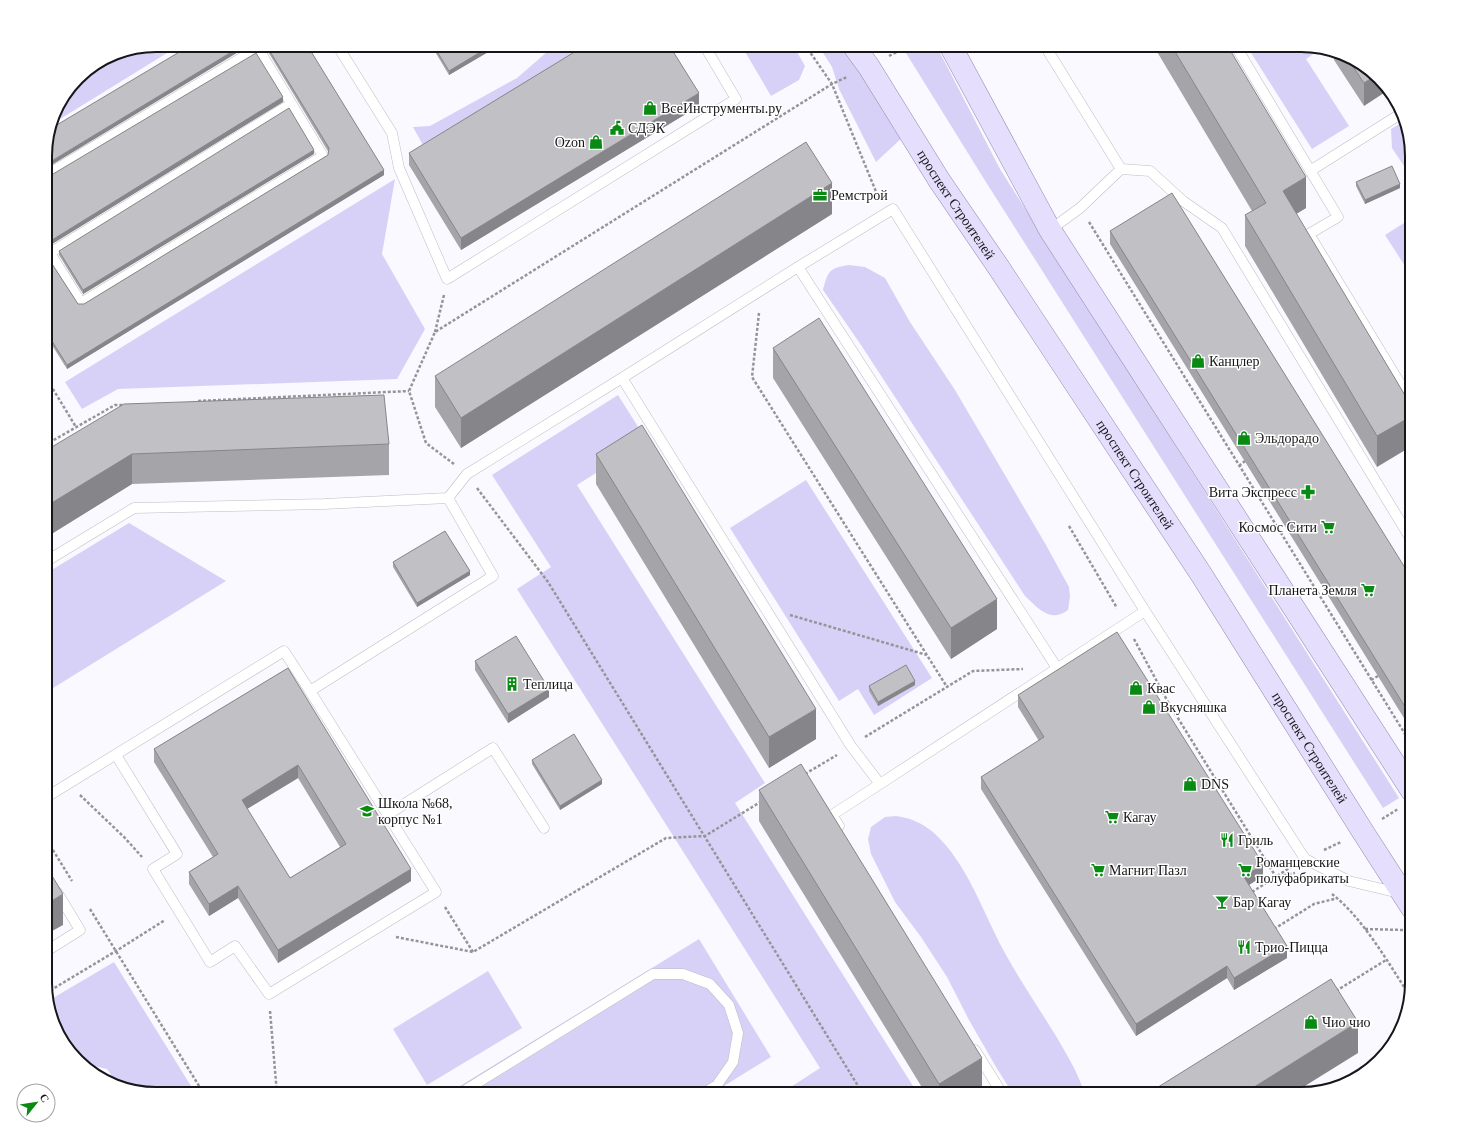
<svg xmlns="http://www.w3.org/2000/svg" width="1457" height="1139" font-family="'Times New Roman',serif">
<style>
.green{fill:#d7d1f7}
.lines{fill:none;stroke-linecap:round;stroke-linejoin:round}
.lane-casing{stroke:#bebdc2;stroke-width:11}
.primary-casing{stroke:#918bac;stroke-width:23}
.path{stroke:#959599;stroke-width:2.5;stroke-dasharray:3 2;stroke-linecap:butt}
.lane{stroke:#fff;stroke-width:10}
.primary{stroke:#e5dffd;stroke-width:22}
.wall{fill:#a5a5a9;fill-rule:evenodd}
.shaded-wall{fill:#86868a}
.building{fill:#c0c0c5;stroke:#86868a;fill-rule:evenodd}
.labels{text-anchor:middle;stroke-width:3;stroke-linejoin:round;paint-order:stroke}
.poi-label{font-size:14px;fill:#161618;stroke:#fff;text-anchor:start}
.street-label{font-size:14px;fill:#161618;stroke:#fff}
.rim{fill:none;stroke:#161618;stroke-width:2}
</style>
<rect width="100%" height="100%" fill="#faf9ff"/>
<path class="green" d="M156,45H180L52,124L56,107L82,73L113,53Z
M555,45H595L424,147L413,127L430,126L517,78Z
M741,45H793L805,66L799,80L771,96Z
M818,45H840L904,136L876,162L839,89L832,67Z
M901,45H936L1000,169L1399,798L1383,808L984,179Z
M1246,45H1302L1322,48L1306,59L1349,126L1312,149Z
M1404,121L1412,155V178L1392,148L1391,129Z
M395,179L382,254L425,329L397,379L118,389L82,409L65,382Z
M1412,218V277L1385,235Z
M849,265L865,267L885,278L910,322L955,390L1046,545L1069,587L1070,597L1068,610C1065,612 1060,615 1057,615C1044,617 1033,603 1025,596L861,345L823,290C828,271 829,268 849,265Z
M618,395L647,441L577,485L765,783L735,803L918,1094H869L864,1086L852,1094H780L820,1068L517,589L551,567L492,475Z
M806,480L932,678L874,715L858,689L839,701L730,528Z
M129,523L226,581L45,693V574Z
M896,816C921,819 937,833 952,853C975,884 987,921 1006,955C1025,989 1048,1021 1067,1055C1074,1068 1081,1080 1084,1094H1013L996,1067L969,1020L947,977L921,937L895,902L871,854L868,839L871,827L885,817Z
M699,939L771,1057L711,1094H447Z
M114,962L196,1094H155L120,1088L107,1069L81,1063L57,1033L48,1001Z
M488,971L522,1028L427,1085L393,1029Z"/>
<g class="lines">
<defs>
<path id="lane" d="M337,45L392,133L399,168L447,279L736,99L704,45
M390,45V46L392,45
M1235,45L1338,217L1309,234L1412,403
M1048,51L1121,169L1080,208L1050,230
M1121,169L1150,171L1183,201L1222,228L1412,541
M1310,171L1402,113
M45,176L258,48
M45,245L81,303L323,156L256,45
M50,253L291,104
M798,267L1057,668
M622,378L851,746L880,784L1145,611L1305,859L1349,881L1399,893
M45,562L134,508L324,504L448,498
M116,755L177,854L153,869L210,962L235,946L269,994L436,892L310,691
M45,798L284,651L310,691L493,576L448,498L467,474L622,378L798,267L893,209L1145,611
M387,815L493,748L544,828
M839,826L832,815L880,784
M45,952L80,930L57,892
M975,1050L998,1087
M1342,1085L1364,1071
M462,1094L464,1091L653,974H683L710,984L729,1005L738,1033L733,1062L717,1085L703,1094"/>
<g id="primary">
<path id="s1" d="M853,45L869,67L939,180L999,268L1201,574L1363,832L1412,908"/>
<path d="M950,45L1050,230L1412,791"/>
</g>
</defs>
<use href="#lane" class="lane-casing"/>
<use href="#primary" class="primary-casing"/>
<path class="path" d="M805,45L832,84L879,199
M889,56L910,45
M1089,222L1410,742
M759,313L752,377L947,687
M435,332L444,295
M45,376L76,427
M198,401L409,391
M45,445L115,405H125
M454,464L426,443L409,391L435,332L832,84L847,77
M1239,466L1245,461
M477,488L548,582L863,1094
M1069,526L1117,608
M790,615L927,655
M1134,639L1168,702L1276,877L1295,873
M1371,680L1378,676
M865,737L973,671L1023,669
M805,774L837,755
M80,795L125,838L142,857
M1382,819L1398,809
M45,837L72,881
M1324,850L1341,842
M1252,892L1291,867
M1332,894C1364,919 1388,963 1410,996
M445,907L473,952
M90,909L204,1094
M1274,929L1314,904L1338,898
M1365,929L1404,930
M396,937L473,952L666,838L705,836L762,801
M1336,991L1386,960
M46,993L116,951L165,920
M270,1011L277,1094"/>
<use href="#lane" class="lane"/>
<use href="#primary" class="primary"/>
</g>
<path class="wall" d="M264,45H307L384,175L67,369L45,334V253L78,304H84L328,155L329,153Z
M431,45H500L449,75Z
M1153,45H1227L1306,208L1296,214L1412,407L1377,467L1245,246V215L1252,211Z
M1334,50L1337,51L1369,68L1364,106L1334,60Z
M283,102L52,244L48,239H45V178Z
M699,106L461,250L409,165V153Z
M314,154L83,294L59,255V251Z
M1356,182L1400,188L1365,204L1356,186Z
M832,214L461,448L435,407V376Z
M1110,231L1412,579V731L1110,244Z
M773,348L997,629L951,659L773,378Z
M389,444V475L132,484L45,538V451Z
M596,454L816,739L769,768L596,484Z
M393,562L470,575L417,607L393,567Z
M475,661L549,697L508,723L475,670Z
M288,668L411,881L278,963L238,898L209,916L189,884V872L213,857L154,762V749ZM298,778L340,847L290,878L247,809Z
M915,685L878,706L869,691V686Z
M1018,695L1263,876L1249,885L1287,958L1234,990L1227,978L1136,1036L981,789V777L1039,741L1018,707Z
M532,760L602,784L560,810L532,764Z
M759,790L982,1088L972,1094H926L759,821Z"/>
<path class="shaded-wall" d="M243,45H250L45,169V165Z
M492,45H500L449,75V71Z
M1375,76L1387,91L1364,106V83Z
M699,93V106L461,250V238Z
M283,97V102L52,244V240Z
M314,150V154L83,294V290Z
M384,170V175L67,369V365Z
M1306,177V208L1283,222V191Z
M832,183V214L461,448V418Z
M1400,184V188L1365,204V200Z
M1412,416V446L1377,467V436Z
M132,454V484L45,538V507Z
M470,571V575L417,607V603Z
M997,599V629L951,659V628Z
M915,681V685L878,706V702Z
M549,689V697L508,723V714Z
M816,709V739L769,768V737Z
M298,765V778L242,812V800Z
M602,780V784L560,810V806Z
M1263,864V876L1244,888V877Z
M411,869V881L278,963V950Z
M238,886V898L209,916V904Z
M63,894V925L45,935V905Z
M1287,946V958L1234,990V978Z
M1227,966V978L1136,1036V1024Z
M1358,1022V1053L1292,1094H1243Z
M982,1058V1088L972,1094H939V1084Z"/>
<path class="building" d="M191,45H243L45,165V148L50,129Z
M266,45H307L384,170L67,365L45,330V253L78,304H84L328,155L329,148Z
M433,45H492L449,71Z
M586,45H669L699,93L461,238L409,153Z
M1171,45H1227L1306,177L1283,191L1412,407V416L1377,436L1245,215L1266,203Z
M256,53L283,97L52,240L48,235H45V178L48,177Z
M1346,56L1369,68L1375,76L1364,83Z
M289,108L314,150L83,290L59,251Z
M806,142L832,183L461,418L435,376Z
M1392,166L1400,184L1365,200L1356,182Z
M1172,193L1412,579V718L1110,231Z
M819,318L997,599L951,628L773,348Z
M384,395L389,444L132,454L45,507V451L124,404Z
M642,425L816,709L769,737L596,454Z
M445,531L470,571L417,603L393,562Z
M1117,632L1263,864L1244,877L1287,946L1234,978L1227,966L1136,1024L981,777L1044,737L1018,695Z
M516,636L549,689L508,714L475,661Z
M906,665L915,681L878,702L869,686Z
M288,668L411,869L278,950L238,886L209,904L189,872L218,854L154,749ZM298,765L346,844L290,878L242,800Z
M574,734L602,780L560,806L532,760Z
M801,764L982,1058L939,1084L759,790Z
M45,864L63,894L45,905Z
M1331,979L1358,1022L1243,1094H1147Z"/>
<defs>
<symbol id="shop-bare" viewBox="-9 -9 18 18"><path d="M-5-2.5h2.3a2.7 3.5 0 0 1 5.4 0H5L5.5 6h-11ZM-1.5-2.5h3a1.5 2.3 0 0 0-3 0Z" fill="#088a13" stroke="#fff" stroke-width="2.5" paint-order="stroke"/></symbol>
<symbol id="civic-bare" viewBox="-9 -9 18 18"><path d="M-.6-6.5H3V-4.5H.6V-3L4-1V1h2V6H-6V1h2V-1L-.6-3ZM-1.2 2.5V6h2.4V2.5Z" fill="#088a13" stroke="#fff" stroke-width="2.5" paint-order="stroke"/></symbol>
<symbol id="office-bare" viewBox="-9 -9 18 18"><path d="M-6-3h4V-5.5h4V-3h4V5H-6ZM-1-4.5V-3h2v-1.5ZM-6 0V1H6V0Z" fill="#088a13" stroke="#fff" stroke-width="2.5" paint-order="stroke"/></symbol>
<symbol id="pharmacy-bare" viewBox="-9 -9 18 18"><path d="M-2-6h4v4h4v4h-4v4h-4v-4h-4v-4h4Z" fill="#088a13" stroke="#fff" stroke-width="2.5" paint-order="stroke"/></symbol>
<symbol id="supermarket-bare" viewBox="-9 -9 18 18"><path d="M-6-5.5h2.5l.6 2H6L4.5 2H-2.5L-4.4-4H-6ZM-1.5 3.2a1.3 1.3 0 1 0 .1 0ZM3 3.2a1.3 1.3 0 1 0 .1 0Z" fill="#088a13" stroke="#fff" stroke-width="2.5" paint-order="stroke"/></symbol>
<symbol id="building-bare" viewBox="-9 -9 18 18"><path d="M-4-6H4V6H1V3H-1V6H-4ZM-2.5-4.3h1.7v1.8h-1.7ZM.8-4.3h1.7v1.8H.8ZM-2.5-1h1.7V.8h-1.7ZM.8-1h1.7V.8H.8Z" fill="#088a13" stroke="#fff" stroke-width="2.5" paint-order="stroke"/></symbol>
<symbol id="school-bare" viewBox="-9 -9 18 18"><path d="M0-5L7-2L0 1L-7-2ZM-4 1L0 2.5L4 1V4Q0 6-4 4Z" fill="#088a13" stroke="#fff" stroke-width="2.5" paint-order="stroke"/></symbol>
<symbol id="restaurant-bare" viewBox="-9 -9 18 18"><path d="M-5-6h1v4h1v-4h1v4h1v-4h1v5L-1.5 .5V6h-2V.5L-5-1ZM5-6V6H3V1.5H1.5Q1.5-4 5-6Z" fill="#088a13" stroke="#fff" stroke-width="2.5" paint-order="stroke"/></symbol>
<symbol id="bar-bare" viewBox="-9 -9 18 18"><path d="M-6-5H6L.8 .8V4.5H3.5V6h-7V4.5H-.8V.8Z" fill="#088a13" stroke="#fff" stroke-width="2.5" paint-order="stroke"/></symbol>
</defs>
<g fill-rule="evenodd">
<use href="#shop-bare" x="640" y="98" width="20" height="20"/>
<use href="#civic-bare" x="607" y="118" width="20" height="20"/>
<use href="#shop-bare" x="586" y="132" width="20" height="20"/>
<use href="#office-bare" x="810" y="185" width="20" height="20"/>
<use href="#shop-bare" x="1188" y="351" width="20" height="20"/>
<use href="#shop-bare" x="1234" y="428" width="20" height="20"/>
<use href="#pharmacy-bare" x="1298" y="482" width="20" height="20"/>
<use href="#supermarket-bare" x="1318" y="517" width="20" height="20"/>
<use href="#supermarket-bare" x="1358" y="580" width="20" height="20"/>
<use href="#building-bare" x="502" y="674" width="20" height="20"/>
<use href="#shop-bare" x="1126" y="678" width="20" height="20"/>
<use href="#shop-bare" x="1139" y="697" width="20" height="20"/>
<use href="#shop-bare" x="1180" y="774" width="20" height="20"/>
<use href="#school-bare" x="357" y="801" width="20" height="20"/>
<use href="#supermarket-bare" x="1102" y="807" width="20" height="20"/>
<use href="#restaurant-bare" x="1217" y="830" width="20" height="20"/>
<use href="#supermarket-bare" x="1088" y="860" width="20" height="20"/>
<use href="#supermarket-bare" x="1235" y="860" width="20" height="20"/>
<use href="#bar-bare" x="1212" y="892" width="20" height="20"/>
<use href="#restaurant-bare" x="1234" y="937" width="20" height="20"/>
<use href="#shop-bare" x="1301" y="1012" width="20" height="20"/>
</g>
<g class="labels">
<g class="poi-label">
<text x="661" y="113">ВсеИнструменты.ру</text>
<text x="628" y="133">СДЭК</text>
<text x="585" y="147" text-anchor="end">Ozon</text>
<text x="831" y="200">Ремстрой</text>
<text x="1209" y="366">Канцлер</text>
<text x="1255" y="443">Эльдорадо</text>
<text x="1297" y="497" text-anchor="end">Вита Экспресс</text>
<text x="1317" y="532" text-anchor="end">Космос Сити</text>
<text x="1357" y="595" text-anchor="end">Планета Земля</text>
<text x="523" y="689">Теплица</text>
<text x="1147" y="693">Квас</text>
<text x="1160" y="712">Вкусняшка</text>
<text x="1201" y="789">DNS</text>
<text x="378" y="808">Школа №68,<tspan x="378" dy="16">корпус №1</tspan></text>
<text x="1123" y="822">Кагау</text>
<text x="1238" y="845">Гриль</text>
<text x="1256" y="867">Романцевские<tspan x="1256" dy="16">полуфабрикаты</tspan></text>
<text x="1109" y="875">Магнит Пазл</text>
<text x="1233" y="907">Бар Кагау</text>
<text x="1255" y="952">Трио-Пицца</text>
<text x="1322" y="1027">Чио чио</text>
</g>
<g class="street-label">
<text dy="5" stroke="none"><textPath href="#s1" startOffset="190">проспект Строителей</textPath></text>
<text dy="5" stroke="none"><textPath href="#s1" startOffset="514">проспект Строителей</textPath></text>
<text dy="5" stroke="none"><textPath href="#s1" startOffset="838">проспект Строителей</textPath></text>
</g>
</g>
<path d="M0 0H1457V1139H0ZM156 52H1301A104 104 0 0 1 1405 156V983A104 104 0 0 1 1301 1087H156A104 104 0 0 1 52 983V156A104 104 0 0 1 156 52Z" fill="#fff" fill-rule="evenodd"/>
<path class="rim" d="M156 52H1301A104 104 0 0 1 1405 156V983A104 104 0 0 1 1301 1087H156A104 104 0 0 1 52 983V156A104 104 0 0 1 156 52Z"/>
<g transform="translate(36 1103) rotate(60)"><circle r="19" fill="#ffffff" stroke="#a2a2a3"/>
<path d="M0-3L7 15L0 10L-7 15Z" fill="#088a13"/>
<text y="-6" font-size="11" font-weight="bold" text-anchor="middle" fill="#161618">С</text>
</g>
</svg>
